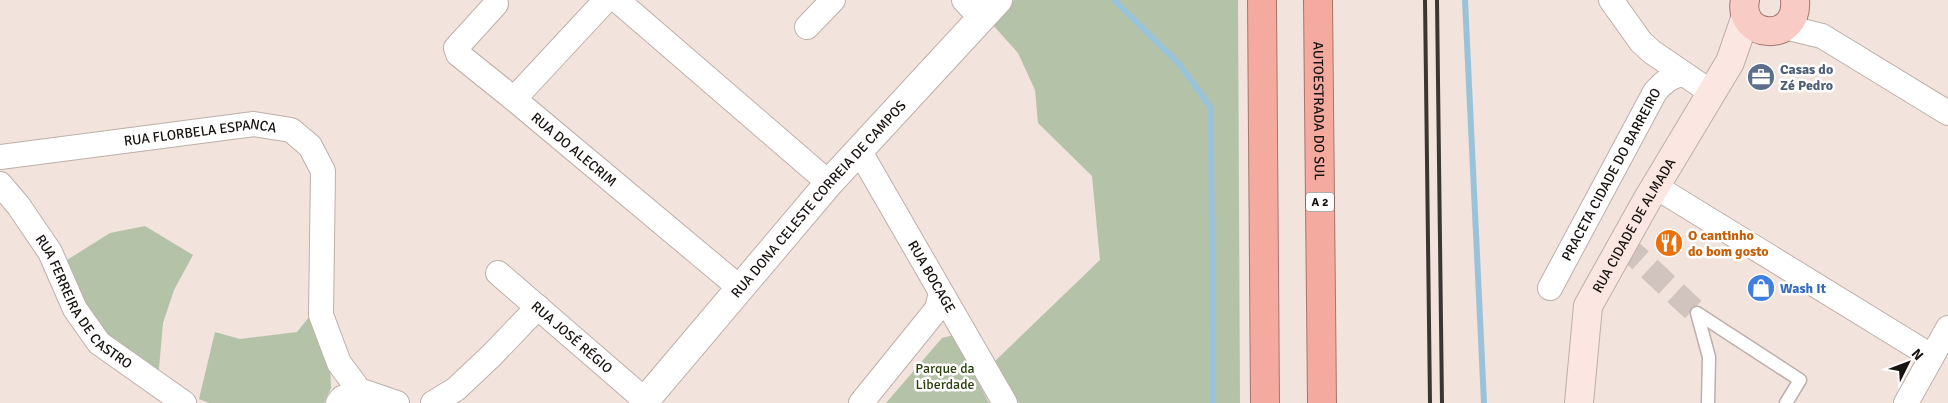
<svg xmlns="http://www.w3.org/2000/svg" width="1948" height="403" font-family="Signika,sans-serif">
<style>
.green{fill:#b4c2a8}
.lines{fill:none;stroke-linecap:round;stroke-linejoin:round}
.stream{stroke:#9ac3d9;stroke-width:6}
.minor-tunnel{stroke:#d1c4be;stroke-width:24;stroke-dasharray:24 12;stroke-linecap:butt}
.service-casing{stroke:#bdafa9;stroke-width:15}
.minor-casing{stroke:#bdafa9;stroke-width:26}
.tertiary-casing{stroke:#bdafa9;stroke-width:30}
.secondary-casing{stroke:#bdafa9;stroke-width:30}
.primary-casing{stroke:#a7756d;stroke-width:30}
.motorway-casing{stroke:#a7756d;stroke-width:30}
.service{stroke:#fff;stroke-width:12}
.minor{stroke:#fff;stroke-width:24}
.tertiary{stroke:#fff;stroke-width:28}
.secondary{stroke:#fce6e2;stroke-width:28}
.primary{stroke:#f8ccc5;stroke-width:28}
.motorway{stroke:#f4aa9e;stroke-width:28}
.rail{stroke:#3c3633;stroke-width:4}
.labels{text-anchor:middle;stroke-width:5;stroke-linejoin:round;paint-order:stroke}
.shield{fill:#fff;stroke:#5d5a58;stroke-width:1}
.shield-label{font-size:12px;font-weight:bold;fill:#181311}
.service-label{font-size:14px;font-weight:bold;fill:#4e5e75;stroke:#fff;text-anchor:start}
.street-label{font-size:14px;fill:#181311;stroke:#fff}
.food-label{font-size:14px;font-weight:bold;fill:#c56008;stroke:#fff;text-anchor:start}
.shop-label{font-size:14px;font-weight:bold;fill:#366cbe;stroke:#fff;text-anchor:start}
.park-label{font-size:14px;fill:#2b420c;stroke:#fff}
</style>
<rect width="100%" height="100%" fill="#f2e3dd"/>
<path class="green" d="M1014,0H1238L1240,403H1019L995,361L1100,260L1092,176L1038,123L1035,90L1018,53L992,24Z
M145,226L193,255L174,290L163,323L158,380L110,339L86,315L67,260L110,233Z
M313,312L330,362L331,388L324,403H209L199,399L215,332L240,339L297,332Z
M954,335L989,403H886L942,338Z"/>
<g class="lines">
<path class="stream" d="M1114,0L1180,65L1211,108L1213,403
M1465,0L1484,403"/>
<path class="minor-tunnel" d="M1623,244L1697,313"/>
<defs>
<path id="service" d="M1708,403L1709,357L1697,313L1800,380L1786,403"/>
<g id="minor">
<path d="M617,0L829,183"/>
<path d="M964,0L981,18"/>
<path d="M1611,0L1641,42L1652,52L1712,93"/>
<path id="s1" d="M496,4L456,48L458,54L514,99L740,288"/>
<path d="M807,27L833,0"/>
<path d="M1785,27L1822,36L1948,113"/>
<path d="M514,99L606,0"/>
<path id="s2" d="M859,150L1005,403"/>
<path id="s3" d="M0,157L254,124L291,130L310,146L323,171L321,315L339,363L359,390L397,403"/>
<path id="s4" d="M0,184L18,205L50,252L75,309L99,343L184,403"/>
<path d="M1656,187L1931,356"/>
<path id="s5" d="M498,273L645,400"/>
<path id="s6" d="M1550,288L1655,92C1663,82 1671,76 1684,74"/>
<path d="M338,403L342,398L359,390"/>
<path d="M433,403L456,389L492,355L538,307"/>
<path d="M861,403L937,309L941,293"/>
<path d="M1906,403L1948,328"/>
</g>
<g id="tertiary">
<path id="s7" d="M643,403L829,183L998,0"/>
</g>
<g id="secondary">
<path id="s8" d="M1579,403L1588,306L1646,202L1730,62L1746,16"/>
</g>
<path id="primary" d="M1745,0C1737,39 1799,44 1795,0"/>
<g id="motorway">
<path d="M1262,0L1265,403"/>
<path id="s9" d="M1318,0L1322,403"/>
</g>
</defs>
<use href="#service" class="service-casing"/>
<use href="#minor" class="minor-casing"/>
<use href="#tertiary" class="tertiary-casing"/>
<use href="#secondary" class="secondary-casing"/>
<use href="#primary" class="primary-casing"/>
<use href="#motorway" class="motorway-casing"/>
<use href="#service" class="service"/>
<use href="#minor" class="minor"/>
<use href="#tertiary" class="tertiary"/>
<use href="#secondary" class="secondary"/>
<use href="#primary" class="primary"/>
<use href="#motorway" class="motorway"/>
<path class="rail" d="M1425,0L1430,403
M1437,0L1442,403"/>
</g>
<defs>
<symbol id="office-disc" viewBox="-11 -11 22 22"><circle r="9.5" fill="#5c6f8a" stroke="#fff"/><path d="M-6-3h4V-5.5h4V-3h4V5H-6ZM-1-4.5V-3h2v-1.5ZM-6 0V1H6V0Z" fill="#fff"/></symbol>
<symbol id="restaurant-disc" viewBox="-11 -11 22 22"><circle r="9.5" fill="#e8710a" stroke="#fff"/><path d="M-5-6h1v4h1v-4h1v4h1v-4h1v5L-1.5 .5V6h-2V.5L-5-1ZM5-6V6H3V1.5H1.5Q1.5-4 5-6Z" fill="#fff"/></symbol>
<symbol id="shop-disc" viewBox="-11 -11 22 22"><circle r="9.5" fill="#3f7fe0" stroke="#fff"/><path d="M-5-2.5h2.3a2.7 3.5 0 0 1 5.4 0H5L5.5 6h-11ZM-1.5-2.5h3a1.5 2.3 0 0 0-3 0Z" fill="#fff"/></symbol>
</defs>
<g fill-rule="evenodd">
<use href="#office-disc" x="1745" y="61" width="32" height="32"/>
<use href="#restaurant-disc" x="1653" y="227" width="32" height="32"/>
<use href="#shop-disc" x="1745" y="272" width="32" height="32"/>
</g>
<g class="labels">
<rect class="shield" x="1306" y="192.5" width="28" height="19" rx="4"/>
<g class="shield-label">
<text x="1320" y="206">A 2</text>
</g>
<g class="service-label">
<text x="1780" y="74">Casas do<tspan x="1780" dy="16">Zé Pedro</tspan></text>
</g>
<g class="street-label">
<text dy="5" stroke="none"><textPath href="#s9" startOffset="111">AUTOESTRADA DO SUL</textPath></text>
<text dy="5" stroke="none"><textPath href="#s3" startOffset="202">RUA FLORBELA ESPANCA</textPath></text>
<text dy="5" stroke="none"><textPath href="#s1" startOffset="216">RUA DO ALECRIM</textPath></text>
<text dy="5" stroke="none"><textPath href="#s6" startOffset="129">PRACETA CIDADE DO BARREIRO</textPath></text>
<text dy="5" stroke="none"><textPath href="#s7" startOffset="269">RUA DONA CELESTE CORREIA DE CAMPOS</textPath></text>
<text dy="5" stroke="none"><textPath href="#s8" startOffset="190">RUA CIDADE DE ALMADA</textPath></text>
<text dy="5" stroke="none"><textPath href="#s2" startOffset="146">RUA BOCAGE</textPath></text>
<text dy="5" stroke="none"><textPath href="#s4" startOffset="146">RUA FERREIRA DE CASTRO</textPath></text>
<text dy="5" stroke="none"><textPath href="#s5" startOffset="98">RUA JOSÉ RÉGIO</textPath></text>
</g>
<g class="food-label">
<text x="1688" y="240">O cantinho<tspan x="1688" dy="16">do bom gosto</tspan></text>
</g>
<g class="shop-label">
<text x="1780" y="293">Wash It</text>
</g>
<g class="park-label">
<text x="945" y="373">Parque da<tspan x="945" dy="16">Liberdade</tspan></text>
</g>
</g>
<g transform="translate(1908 363) rotate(48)" stroke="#ffffff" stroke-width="4" paint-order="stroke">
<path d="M0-4L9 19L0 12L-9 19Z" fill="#181311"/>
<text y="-8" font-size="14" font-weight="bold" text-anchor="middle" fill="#181311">N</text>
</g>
</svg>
